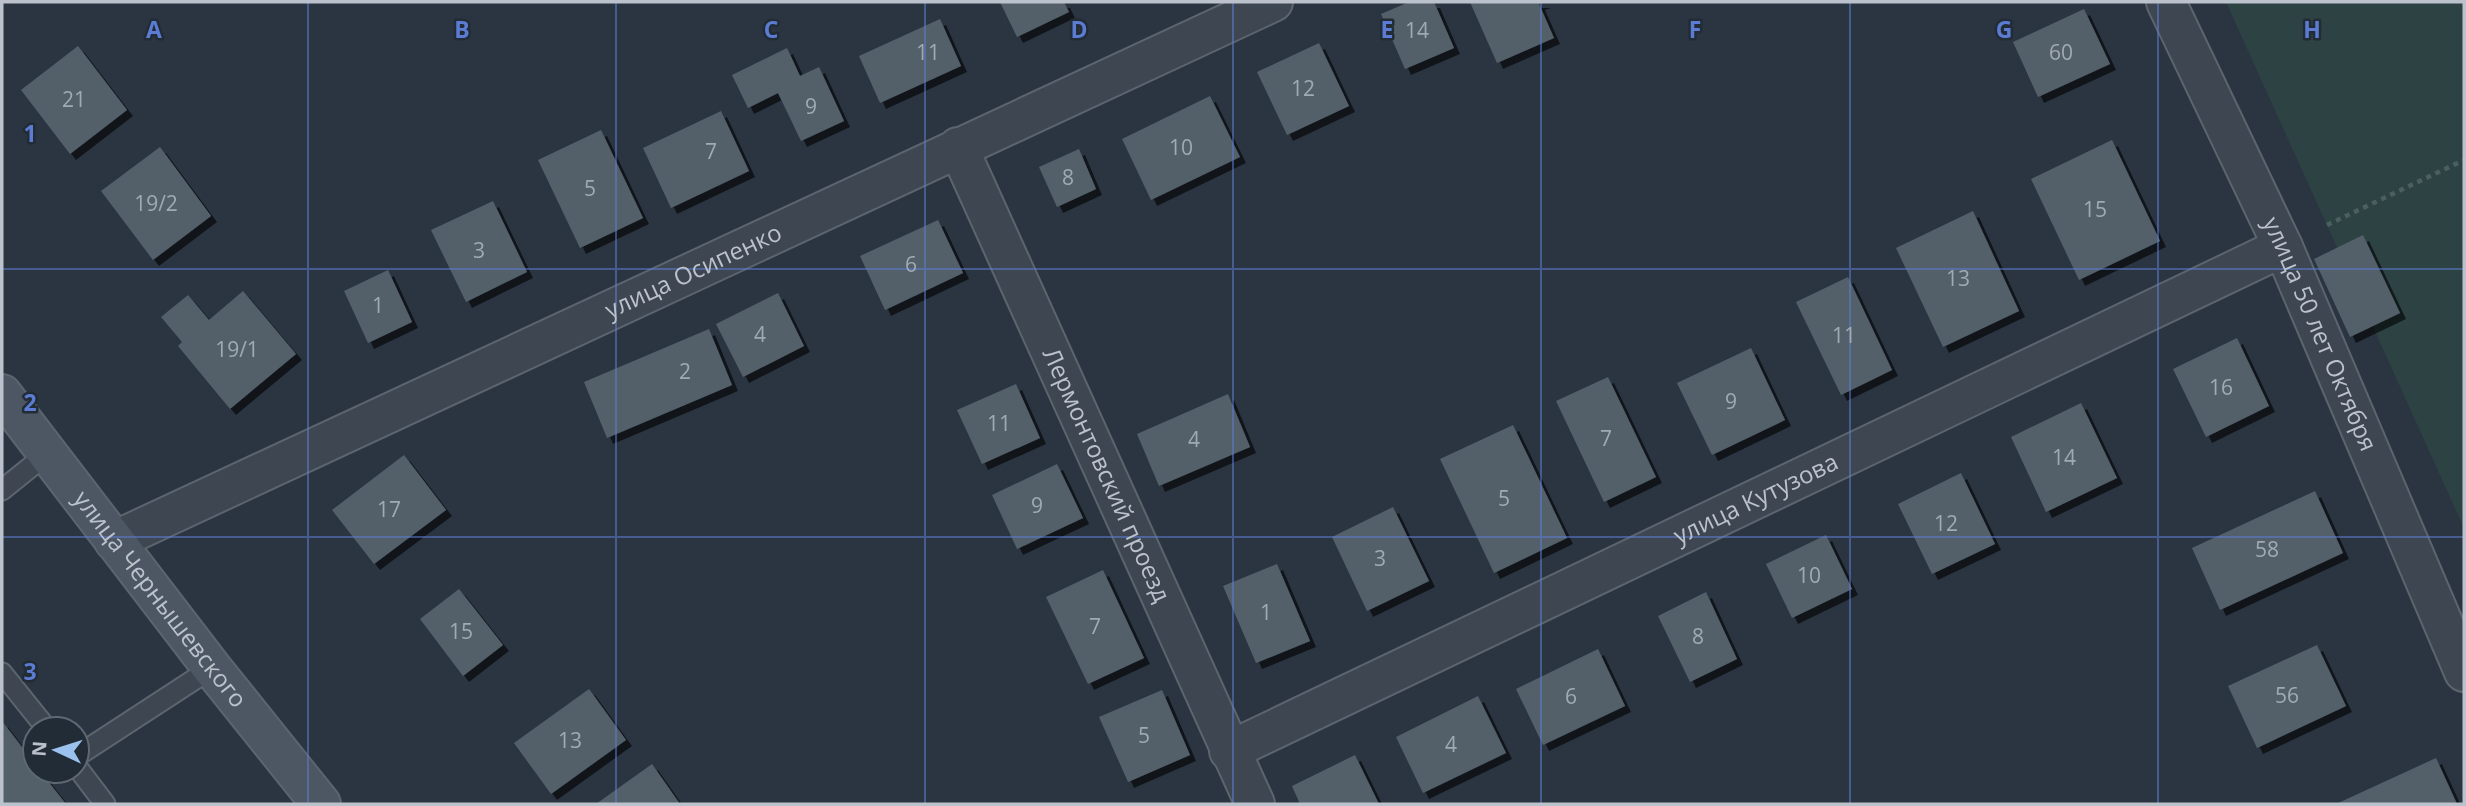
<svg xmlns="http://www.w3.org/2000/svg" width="2466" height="806" font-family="'Open Sans',sans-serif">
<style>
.green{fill:#2d4343}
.building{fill:#53606b;filter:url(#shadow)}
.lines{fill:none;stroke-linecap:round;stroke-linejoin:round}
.service-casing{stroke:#5c656e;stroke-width:23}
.minor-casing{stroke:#5c656e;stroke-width:42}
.tertiary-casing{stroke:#5c656e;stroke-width:42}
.secondary-casing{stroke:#5c656e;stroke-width:42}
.path{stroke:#4c5f60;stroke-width:4.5;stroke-dasharray:5 5;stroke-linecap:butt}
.service{stroke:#3e4751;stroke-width:19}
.minor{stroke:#3e4751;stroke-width:38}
.tertiary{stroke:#3e4751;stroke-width:38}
.secondary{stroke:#4c5763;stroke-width:38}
.grid{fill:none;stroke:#5c7cd3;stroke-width:2;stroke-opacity:0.55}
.labels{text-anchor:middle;stroke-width:5;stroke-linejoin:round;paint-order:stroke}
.number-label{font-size:21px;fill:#a1aab3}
.street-label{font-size:24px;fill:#bbc2cb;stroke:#222c36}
.grid-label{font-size:23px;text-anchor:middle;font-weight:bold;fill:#5c7cd3;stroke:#222c36;stroke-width:5;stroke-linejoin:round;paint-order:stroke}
</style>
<defs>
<filter id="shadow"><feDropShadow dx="6" dy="6" stdDeviation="0" flood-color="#0009"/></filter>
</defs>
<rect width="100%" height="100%" fill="#2a3541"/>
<path class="green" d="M2226,2H2464V528Z"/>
<path class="building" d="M1000,2H1064L1069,12L1017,37Z
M1409,2H1434L1454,48L1405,69L1381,14Z
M1470,2H1545L1539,4L1554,38L1497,63Z
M2084,9L2110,64L2038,97L2013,42Z
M940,19L961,66L880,103L859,56Z
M1319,43L1349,106L1287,135L1257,72Z
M78,46L127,110L70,154L21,90Z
M787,48L800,76L819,67L844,121L801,141L778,93L748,108L732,75Z
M1210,96L1240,157L1151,200L1122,139Z
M721,111L749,171L671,208L643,148Z
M601,130L643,218L580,248L538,160Z
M2112,140L2160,241L2079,280L2031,179Z
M160,147L211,216L153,260L101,191Z
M1079,149L1096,189L1057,207L1039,167Z
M493,201L527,272L466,302L431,230Z
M1973,211L2019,311L1943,347L1896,248Z
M938,220L963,273L885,310L860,256Z
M2363,235L2400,313L2350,337L2314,259Z
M388,270L412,322L368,343L344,291Z
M1848,277L1892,370L1841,395L1796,302Z
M243,291L296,354L230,409L178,346L182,342L161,317L188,295L209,320Z
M778,293L804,346L743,377L716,324Z
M709,329L732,385L607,438L584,382Z
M2237,338L2269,406L2206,437L2173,369Z
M1751,348L1785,420L1712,455L1677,383Z
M1608,377L1656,477L1604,502L1556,401Z
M1016,384L1040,438L982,464L957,410Z
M1228,394L1250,447L1159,486L1137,434Z
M2081,403L2117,478L2046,512L2011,437Z
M1513,425L1567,538L1494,573L1440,459Z
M404,455L446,510L374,564L332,510Z
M1057,464L1083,518L1017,549L992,495Z
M1961,473L1995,544L1932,574L1898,504Z
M2315,491L2343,553L2220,610L2192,548Z
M1393,507L1429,581L1367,611L1332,537Z
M1826,535L1852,589L1792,618L1766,564Z
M1277,564L1310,641L1256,663L1223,586Z
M1103,570L1144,658L1088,684L1046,597Z
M459,589L503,645L463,676L420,619Z
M1706,592L1737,659L1690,682L1658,616Z
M2317,645L2346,706L2257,748L2228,686Z
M1598,649L1625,706L1543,745L1516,689Z
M589,689L626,740L551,794L514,743Z
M1162,690L1190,755L1128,782L1099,717Z
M1478,696L1506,753L1423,793L1396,737Z
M2,721L35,764V771H40L66,804H2Z
M1355,755L1379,804H1300L1292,786Z
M2436,758L2457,804H2336Z
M652,764L680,804H596Z"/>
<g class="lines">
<defs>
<path id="service" d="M2,490L48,453
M2,673L47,729
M77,756L212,668
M77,767L105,804"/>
<g id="minor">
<path id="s1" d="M958,147L1255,804"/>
<path id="s2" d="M114,541L1273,2"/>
<path id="s3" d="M1229,751L2283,247"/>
</g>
<g id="tertiary">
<path id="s4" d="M2166,2L2283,247L2464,672"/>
</g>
<g id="secondary">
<path id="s5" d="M2,394L212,668L321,804"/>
</g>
</defs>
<use href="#service" class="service-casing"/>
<use href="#minor" class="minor-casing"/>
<use href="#tertiary" class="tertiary-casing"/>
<use href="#secondary" class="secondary-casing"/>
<path class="path" d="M2327,225L2464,160"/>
<use href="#service" class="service"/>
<use href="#minor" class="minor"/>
<use href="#tertiary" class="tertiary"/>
<use href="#secondary" class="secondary"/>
</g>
<path class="grid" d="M308,2V804M616,2V804M925,2V804M1233,2V804M1541,2V804M1850,2V804M2158,2V804M2,269H2464M2,537H2464"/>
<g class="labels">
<g class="number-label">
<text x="1417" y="38">14</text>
<text x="928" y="60">11</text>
<text x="2061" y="60">60</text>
<text x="1303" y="96">12</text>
<text x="74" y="107">21</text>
<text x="811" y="114">9</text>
<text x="1181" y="155">10</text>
<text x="711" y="159">7</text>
<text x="1068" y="185">8</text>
<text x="590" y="196">5</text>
<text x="156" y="211">19/2</text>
<text x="2095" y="217">15</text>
<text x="479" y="258">3</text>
<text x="911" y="272">6</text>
<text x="1958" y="286">13</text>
<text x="378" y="313">1</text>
<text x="760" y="342">4</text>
<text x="1844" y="343">11</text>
<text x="237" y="357">19/1</text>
<text x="685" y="379">2</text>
<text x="2221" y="395">16</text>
<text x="1731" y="409">9</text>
<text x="999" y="431">11</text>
<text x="1606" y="446">7</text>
<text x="1194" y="447">4</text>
<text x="2064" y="465">14</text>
<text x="1504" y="506">5</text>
<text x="1037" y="513">9</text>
<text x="389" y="517">17</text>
<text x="1946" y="531">12</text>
<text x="2267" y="557">58</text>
<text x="1380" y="566">3</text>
<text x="1809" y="583">10</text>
<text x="1266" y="620">1</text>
<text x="1095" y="634">7</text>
<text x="461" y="639">15</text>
<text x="1698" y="644">8</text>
<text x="2287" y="703">56</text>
<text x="1571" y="704">6</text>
<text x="1144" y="743">5</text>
<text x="570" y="748">13</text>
<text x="1451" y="752">4</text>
</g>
<g class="street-label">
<text dy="8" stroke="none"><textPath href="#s2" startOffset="639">улица Осипенко</textPath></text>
<text dy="8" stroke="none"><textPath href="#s4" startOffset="366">улица 50 лет Октября</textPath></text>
<text dy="8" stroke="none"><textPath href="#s1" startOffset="360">Лермонтовский проезд</textPath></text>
<text dy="8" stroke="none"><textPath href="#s3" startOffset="584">улица Кутузова</textPath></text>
<text dy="8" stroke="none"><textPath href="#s5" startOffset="259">улица Чернышевского</textPath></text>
</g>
</g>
<g class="grid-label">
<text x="154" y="38">A</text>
<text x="462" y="38">B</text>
<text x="771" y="38">C</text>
<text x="1079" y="38">D</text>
<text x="1387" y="38">E</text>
<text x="1695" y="38">F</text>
<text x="2004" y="38">G</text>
<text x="2312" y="38">H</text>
<text x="30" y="142">1</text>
<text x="30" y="411">2</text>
<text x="30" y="680">3</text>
</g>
<rect width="2466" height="806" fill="none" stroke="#bbc2cb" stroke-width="7"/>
<g transform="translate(56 750) rotate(274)"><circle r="33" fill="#222c36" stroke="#5f6872" stroke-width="2"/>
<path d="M0-5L12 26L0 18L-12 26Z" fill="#9bc2ef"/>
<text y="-10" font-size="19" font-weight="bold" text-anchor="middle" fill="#bbc2cb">N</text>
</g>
</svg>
